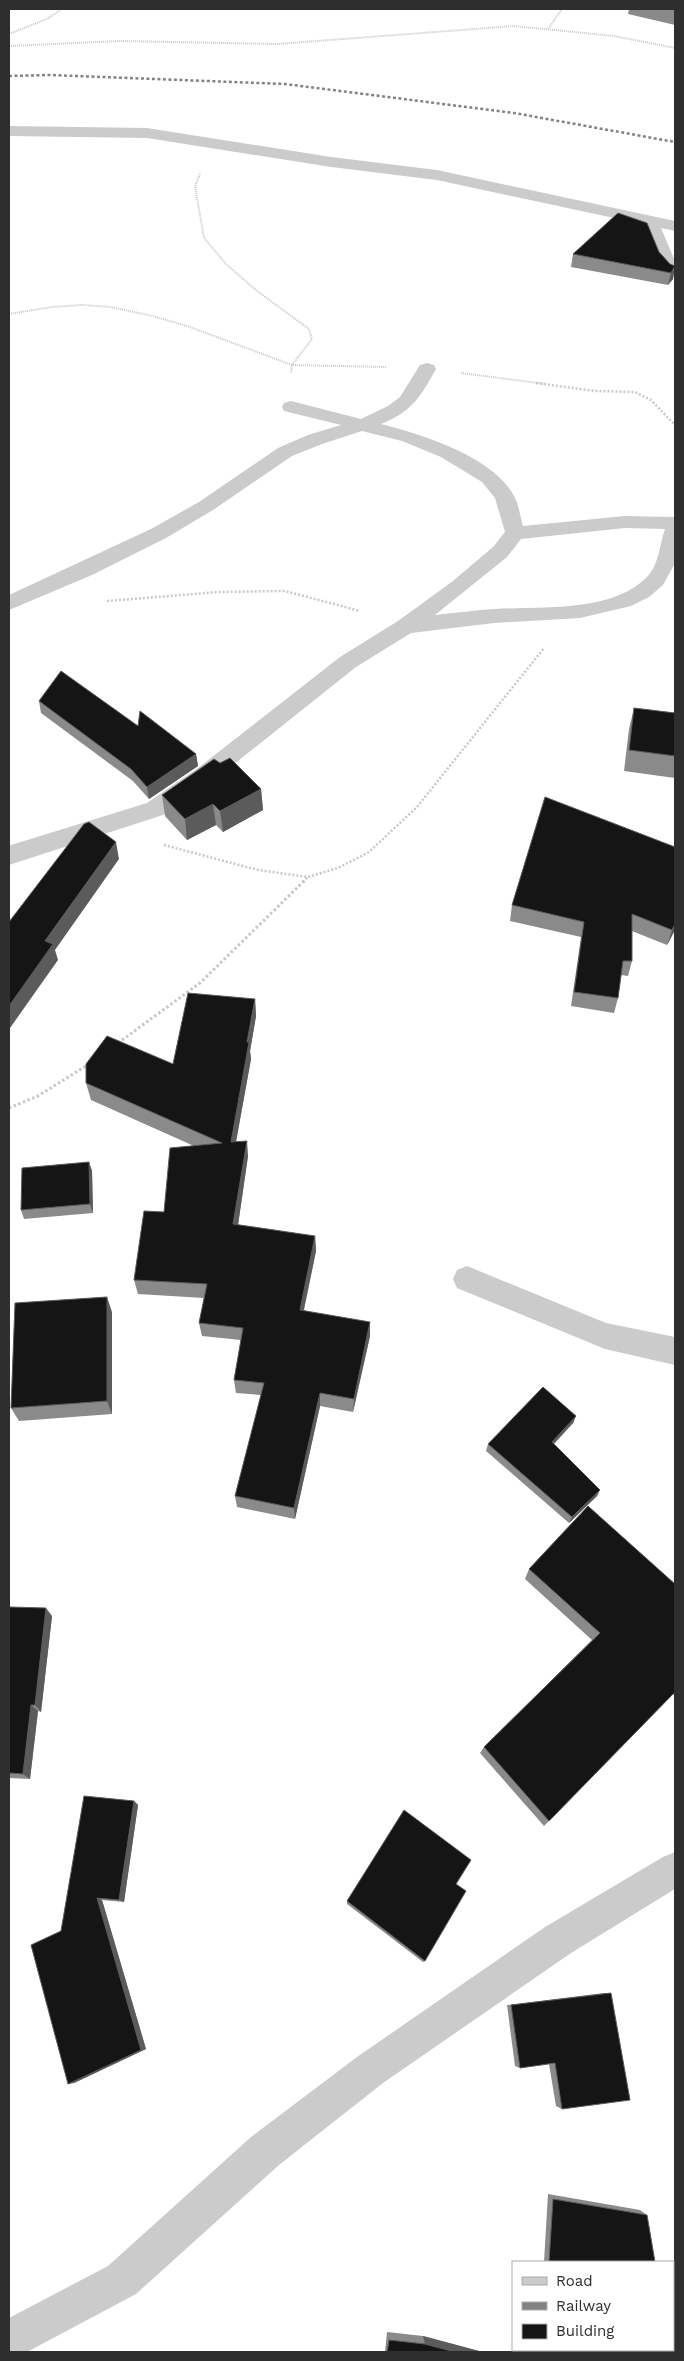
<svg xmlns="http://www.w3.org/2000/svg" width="684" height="2361" font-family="'Work Sans',sans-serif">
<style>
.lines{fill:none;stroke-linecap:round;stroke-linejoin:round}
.path-far2{stroke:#c8c8c8;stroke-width:2;stroke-dasharray:1 1;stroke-linecap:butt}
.path-far1{stroke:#c8c8c8;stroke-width:2.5;stroke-dasharray:2 2;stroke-linecap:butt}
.path{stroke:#c8c8c8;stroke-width:3;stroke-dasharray:2.5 2.5;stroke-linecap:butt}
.minor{fill:#cbcbcb;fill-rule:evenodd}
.rail{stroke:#838383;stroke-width:2.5;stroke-dasharray:3 2.5;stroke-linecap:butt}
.wall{fill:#8a8a8a}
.shaded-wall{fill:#5b5b5b}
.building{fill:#151515;stroke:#5b5b5b}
</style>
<rect width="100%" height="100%" fill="#fff"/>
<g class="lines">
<path class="path-far2" d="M548,29L562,9
M9,34L47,19L62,9
M9,46L120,41L277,44L514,26L614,36L675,48
M200,174L195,186L204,238L226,264L257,291L309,329L312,339L292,365L291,373
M9,314L52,307L83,305L110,307L153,316L190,327L292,365L386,367
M461,373L546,384"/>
<path class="path-far1" d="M536,383L595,391L635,392L651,400L675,425
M107,601L218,592L285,591L360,611
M164,845L258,870L308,877L338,868L369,852L417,807L544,648
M303,882L308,877"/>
<path class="path" d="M118,1043L200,983L305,880
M9,1108L38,1096L89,1064"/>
<path class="minor" d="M9,126L147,128L331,157L437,170L675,221V231L661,228L675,261V278C656,274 649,240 642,224L437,180L331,167L147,138L9,136Z
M427,363L434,365L436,369C421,396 412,412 381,424C421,434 494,457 514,496C519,505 520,516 523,526L625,516L675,517V563L663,585L649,597L631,606L580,618L494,623L411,633L356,667L214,780L163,815L9,865V846L11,845L147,803L198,768L340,657L398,621L453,581L493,547L505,532L495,498L482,482L441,457L402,441L362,431L322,444L292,456L213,510L166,538L92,575L9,610V595L151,529L199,502L278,448L308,435L341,425L284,411L282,407L284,403L291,401L361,419L388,406L400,397L420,365ZM625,528L665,529C660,543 659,564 648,576C613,613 542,606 495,609C475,610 455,613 435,615L507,557L521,539Z
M467,1266L606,1323L675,1337V1365L605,1349L457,1288L453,1279L457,1270Z
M675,1852V1889L571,1953L383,2083L279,2165L136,2294L27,2352H9V2318L108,2266L251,2137L357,2057L545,1927L663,1857Z"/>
<path class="rail" d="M9,76L50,75L285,84L514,113L675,142"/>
</g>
<path class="wall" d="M629,9H675V25L628,14Z
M659,252L670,264L673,279L668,285L571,267L573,254Z
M39,701L138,726L196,754L198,766L149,799L133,781L41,713Z
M634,708L675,713V778L624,771L629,729Z
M220,763L261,789L263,810L223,832L216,825L187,840L165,816L162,795Z
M675,847V930L667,945L632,931V961L628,976L621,975L618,998L614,1013L571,1006L581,937L510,921L512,905Z
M255,999L256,1016L250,1051L251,1059L236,1142L248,1156L238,1225L315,1236L316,1251L304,1310L370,1336L353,1412L320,1406L295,1519L237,1507L235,1496L261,1395L236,1393L234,1380L241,1340L202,1336L199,1323L204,1298L138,1294L134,1280L164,1212L194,1146L91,1100L86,1083L173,1064Z
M89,1162L92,1171L93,1213L24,1219L21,1210Z
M112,1312V1414L19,1421L11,1408Z
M576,1416L573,1423L554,1444L597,1496L569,1523L486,1451L488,1444Z
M529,1569L675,1584V1697L673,1694L544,1826L480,1753L484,1747L592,1640L525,1579Z
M9,1607L52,1616L41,1712L38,1711L30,1779L9,1778Z
M134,1801L138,1805L124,1902L102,1900L146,2049L74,2083L61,1931Z
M456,1884L425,1961L423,1962L347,1904V1901Z
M604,1993H611L562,2109L556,2106L549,2064L520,2068L515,2066L507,2005Z
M548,2194L640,2210L647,2215L655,2262H544Z
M387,2332L423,2336L479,2351V2352H385Z"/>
<path class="shaded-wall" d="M675,267L673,279L668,285L671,273Z
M196,754L198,766L149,799L147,787Z
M261,789L263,810L223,832L220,811Z
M213,804L216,825L187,840L185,819Z
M116,842L119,859L55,950L58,960L10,1028L9,1024V1006L45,941Z
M675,924V930L667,945L672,930Z
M255,999L256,1016L250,1051L251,1059L233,1158L231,1142Z
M247,1141L248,1156L236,1239L233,1224Z
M89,1162L92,1171L93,1213L90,1204Z
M315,1236L316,1251L301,1323L300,1310Z
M107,1297L112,1312V1414L107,1401Z
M370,1322V1336L353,1412L354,1399Z
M320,1393V1406L295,1519L294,1508Z
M576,1416L573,1423L549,1449L552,1442Z
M600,1490L597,1496L569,1523L572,1517Z
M46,1608L52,1616L41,1712L35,1705Z
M31,1705L38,1711L30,1779L23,1774Z
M134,1801L138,1805L124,1902L119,1900Z
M97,1898L102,1900L146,2049L74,2083L68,2084Z
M423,2336L479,2351V2352H455L425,2344Z"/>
<path class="building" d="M618,213L647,223L659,252L670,264L675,266L671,273L573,254Z
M61,671L138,726L140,711L196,754L147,787L131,769L39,701Z
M634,708L675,713V756L629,750Z
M230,758L261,789L220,811L213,804L185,819L162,795L214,759L220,763Z
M545,797L675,847V924L672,930L632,914V961H623L618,998L574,992L584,922L512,905Z
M89,822L116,842L45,941L53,944L9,1006V922L84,824Z
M188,993L255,999L247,1042H249L231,1142L247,1141L233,1224L315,1236L300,1310L370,1322L354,1399L320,1393L294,1508L235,1496L264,1383L234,1380L243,1328L199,1323L207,1284L134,1280L144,1211L164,1212L170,1148L222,1143L86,1083V1064L107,1036L173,1064Z
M89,1162L90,1204L21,1210L22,1168Z
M107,1297V1401L11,1408L15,1303Z
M543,1387L576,1416L552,1442L600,1490L572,1517L488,1444Z
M588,1506L675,1584V1692L549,1821L484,1747L600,1633L529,1569Z
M9,1607L46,1608L35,1705H31L23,1774L9,1773Z
M84,1796L134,1801L119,1900L97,1898L141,2050L68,2084L31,1945L61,1931Z
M404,1810L471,1860L456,1884L466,1891L425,1961L347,1901Z
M611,1993L630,2100L562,2109L555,2063L520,2068L511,2005Z
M553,2199L647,2215L655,2262H549Z
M389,2340L425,2344L455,2352H387Z"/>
<rect width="684" height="2361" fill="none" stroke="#2e2e2e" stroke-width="20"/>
<rect x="512" y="2261" width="162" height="90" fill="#ffffff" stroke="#ababab"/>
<rect x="522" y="2277" width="25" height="8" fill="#cbcbcb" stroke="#ababab"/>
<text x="556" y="2286" font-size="15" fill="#2e2e2e">Road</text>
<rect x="522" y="2302" width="25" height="8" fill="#838383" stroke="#ababab"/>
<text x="556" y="2311" font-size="15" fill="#2e2e2e">Railway</text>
<rect x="522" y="2324" width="25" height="15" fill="#151515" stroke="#ababab"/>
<text x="556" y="2336" font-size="15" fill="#2e2e2e">Building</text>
</svg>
